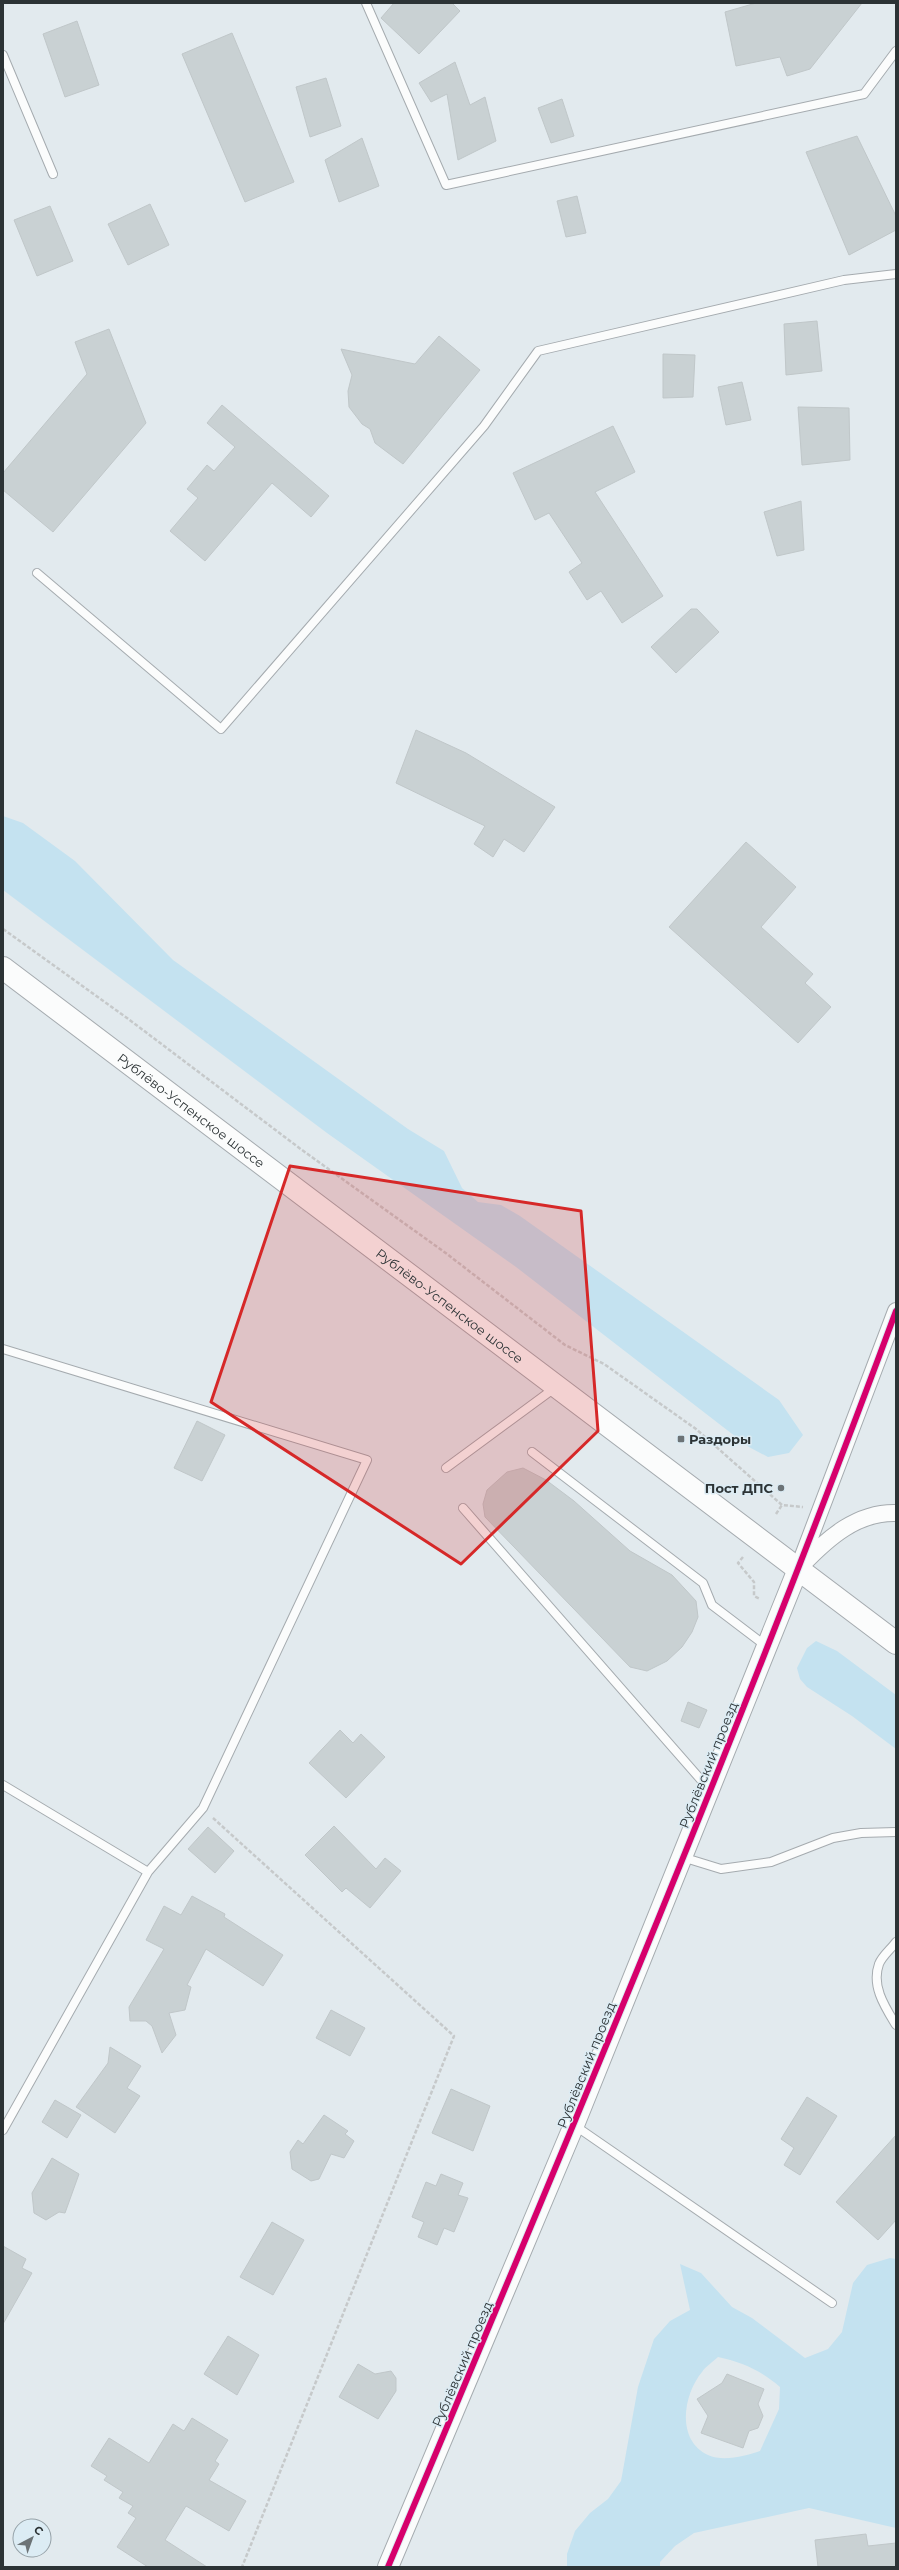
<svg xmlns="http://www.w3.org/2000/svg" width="899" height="2570" font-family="Montserrat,sans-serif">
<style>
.green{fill:#c4e2f0;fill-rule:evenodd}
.building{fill:#c9d1d3;stroke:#c0c7c9}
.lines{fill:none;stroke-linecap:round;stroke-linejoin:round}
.service-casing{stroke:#a5abaf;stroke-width:10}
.minor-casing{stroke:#a5abaf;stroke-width:18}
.tertiary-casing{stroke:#a5abaf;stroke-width:22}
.secondary-casing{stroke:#a5abaf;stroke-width:24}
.path{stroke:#c6c9ca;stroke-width:2.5;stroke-dasharray:4 2;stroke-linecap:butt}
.service{stroke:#fbfcfc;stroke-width:8}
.minor{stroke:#fbfcfc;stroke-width:16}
.tertiary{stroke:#fbfcfc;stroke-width:20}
.secondary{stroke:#fbfcfc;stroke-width:22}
.cycleway-casing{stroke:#dcecf4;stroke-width:8}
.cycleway{stroke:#d6006c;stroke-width:6}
.marked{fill:#d62828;fill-opacity:0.2;stroke:#d62828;stroke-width:3;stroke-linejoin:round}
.poi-dot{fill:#6c7376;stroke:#dcecf4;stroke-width:1.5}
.labels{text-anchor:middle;stroke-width:3;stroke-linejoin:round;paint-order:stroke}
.street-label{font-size:13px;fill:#2c3335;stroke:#dcecf4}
.poi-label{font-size:13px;font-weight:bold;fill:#2c3335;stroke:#dcecf4;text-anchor:start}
</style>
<rect width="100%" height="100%" fill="#e2eaee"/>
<path class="green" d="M3,816L23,823L75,861L173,960L408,1129L444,1151L462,1188L478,1202L501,1205L520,1216L779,1400L803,1435L789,1453L768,1457L749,1447L516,1267L327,1133L3,890Z
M816,1641L837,1651L896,1695V1749L852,1716L807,1687L800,1679L797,1668L807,1648Z
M890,2258L896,2259V2528L809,2508L694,2533L675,2546L660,2562V2567H567V2554L575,2531L590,2513L608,2499L621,2481L638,2387L654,2339L670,2321L690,2310L680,2264L701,2273L732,2307L752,2318L805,2358L828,2349L842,2332L853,2283L867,2265ZM718,2357C742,2362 762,2371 780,2387L779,2409L760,2451C746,2456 723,2462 708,2455C676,2440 683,2395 702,2372C706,2366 713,2362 718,2357Z"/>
<path class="building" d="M394,3H452L460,11L419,54L381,18Z
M756,3H862L810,69L787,76L780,57L736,66L725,12Z
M77,21L99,85L65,97L43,34Z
M232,33L294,182L245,202L182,54Z
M455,62L470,105L485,97L496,141L458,160L447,94L431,102L419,83Z
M326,78L341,126L310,137L296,87Z
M562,99L574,136L551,143L538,108Z
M857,136L896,216V230L849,255L806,152Z
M362,138L379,186L339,202L325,160Z
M577,196L586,233L566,237L557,201Z
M150,204L169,245L128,265L108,224Z
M50,206L73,261L37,276L14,220Z
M817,321L822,371L786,375L784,324Z
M109,329L146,423L53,532L3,490V473L87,374L75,342Z
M439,336L480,370L403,464L375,443L370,429L362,424L349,407L348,391L352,375L341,349L415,364Z
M663,354L695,355L693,397L663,398Z
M742,382L751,420L726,425L718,387Z
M222,405L329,496L311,517L272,483L205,561L170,531L198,498L187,489L207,465L214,471L235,447L207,423Z
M798,407L849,408L850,460L802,465Z
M613,426L635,472L595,492L663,596L622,623L601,591L587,600L569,572L582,563L549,513L535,520L513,473Z
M801,501L804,550L777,556L764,512Z
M691,609H697L719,632L676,673L651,647Z
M416,730L466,753L555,807L524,852L504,839L493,857L474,844L485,826L396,783Z
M746,842L796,887L761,927L813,974L805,983L831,1007L798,1043L669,927Z
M197,1421L225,1435L202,1481L174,1468Z
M523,1468L546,1480L574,1501L630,1551L672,1575L696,1601L698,1617L692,1632L682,1647L667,1661L647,1671L630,1667L485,1517L483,1504L487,1490L507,1472Z
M688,1702L707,1710L699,1728L681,1721Z
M340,1730L353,1743L361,1734L385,1757L346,1798L309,1763Z
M334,1826L376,1869L385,1858L401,1871L370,1908L346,1888L342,1892L305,1855Z
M208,1827L234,1851L215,1873L188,1849Z
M192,1896L225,1914L224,1917L283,1955L263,1986L206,1949L187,1985L191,1987L185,2010L169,2013L176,2035L162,2053L152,2026L146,2021H130L129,2007L164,1949L146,1940L164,1906L181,1915Z
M331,2010L365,2028L350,2056L316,2038Z
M110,2047L141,2066L127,2088L140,2096L115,2133L76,2107L108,2063Z
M451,2089L490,2106L473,2151L432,2133Z
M807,2097L837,2116L800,2175L784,2165L794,2148L781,2139Z
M55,2100L81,2115L67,2138L42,2122Z
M324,2115L348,2131L345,2134L354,2141L344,2158L331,2154L319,2179L311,2181L292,2169L290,2152L298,2140L303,2144Z
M896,2135V2220L878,2240L836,2202Z
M52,2158L79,2174L65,2213L59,2212L46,2220L34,2213L32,2193Z
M441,2174L463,2183L458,2195L468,2198L454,2232L444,2228L437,2245L418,2237L424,2222L412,2217L426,2182L436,2186Z
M272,2222L304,2240L273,2295L240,2277Z
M3,2246L26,2259L22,2268L32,2273L3,2324Z
M228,2336L259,2355L237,2395L204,2374Z
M358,2364L375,2374L391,2371L396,2378V2391L378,2419L339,2397Z
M727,2374L764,2389L758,2404L763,2416L758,2428L749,2431L743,2448L701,2433L708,2416L697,2399L722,2383Z
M192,2418L228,2440L215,2461L219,2464L209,2480L246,2501L229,2531L186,2506L165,2540L207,2567H148L117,2547L136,2518L128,2513L133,2506L119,2498L123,2492L104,2480L107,2476L91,2466L109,2438L149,2463L173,2424L184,2431Z
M866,2534L868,2546L896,2543V2567H818L815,2540Z"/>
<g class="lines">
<defs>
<path id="service" d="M366,3L446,185L864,94L896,51
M3,55L53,174
M37,573L221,729L484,426L538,351L844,280L896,274
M3,1349L367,1460L203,1808L148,1872L3,2130
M532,1452L703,1583L712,1605L766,1646
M446,1468L556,1387
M463,1508L709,1789
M3,1785L148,1872
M682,1857L721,1869L771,1862L833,1838L861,1833L896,1832
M896,1942C891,1949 882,1956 879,1964C871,1986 885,2007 896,2025
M574,2125L832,2303"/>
<path id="minor" d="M803,1564C828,1538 857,1512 896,1513
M798,1569L896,1311"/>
<path id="tertiary" d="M388,2567L574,2125L798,1569"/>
<g id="secondary">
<path id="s1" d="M3,968L896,1643"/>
</g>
</defs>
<use href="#service" class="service-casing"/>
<use href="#minor" class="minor-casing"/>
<use href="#tertiary" class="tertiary-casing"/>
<use href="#secondary" class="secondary-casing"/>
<path class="path" d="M3,929L127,1018L302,1150L447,1254L565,1345L604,1364L696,1429L782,1505L803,1507
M776,1514L782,1505
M743,1557L738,1563L754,1582V1596L760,1599
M213,1818L454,2036L242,2567"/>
<use href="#service" class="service"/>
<use href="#minor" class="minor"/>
<use href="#tertiary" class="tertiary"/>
<use href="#secondary" class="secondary"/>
<defs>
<path id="cycleway" d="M388,2567C563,2151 739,1735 896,1311"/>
</defs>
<use href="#cycleway" class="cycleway-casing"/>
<use href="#cycleway" class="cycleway"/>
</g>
<path class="marked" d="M290,1166L581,1211L598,1431L461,1564L211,1402Z"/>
<g class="poi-dot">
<rect x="677" y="1435" width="8" height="8" rx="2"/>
<circle cx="781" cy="1488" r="4"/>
</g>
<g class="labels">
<g class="street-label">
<text dy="5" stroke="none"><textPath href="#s1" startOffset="236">Рублёво-Успенское шоссе</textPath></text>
<text dy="5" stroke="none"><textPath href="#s1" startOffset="560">Рублёво-Успенское шоссе</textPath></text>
<text transform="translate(708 1765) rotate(-68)" y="5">Рублёвский проезд</text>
<text transform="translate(586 2065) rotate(-68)" y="5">Рублёвский проезд</text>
<text transform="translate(462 2364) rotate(-67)" y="5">Рублёвский проезд</text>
</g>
<g class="poi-label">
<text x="689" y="1444">Раздоры</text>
<text x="773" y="1493" text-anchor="end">Пост ДПС</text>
</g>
</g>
<rect width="899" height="2570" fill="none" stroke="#2c3335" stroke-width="8"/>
<g transform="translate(32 2538) rotate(41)"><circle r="19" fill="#dcecf4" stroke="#96a2a8"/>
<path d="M0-3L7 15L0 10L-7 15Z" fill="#6c7376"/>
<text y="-6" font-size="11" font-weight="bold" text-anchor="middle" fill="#2c3335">С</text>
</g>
</svg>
